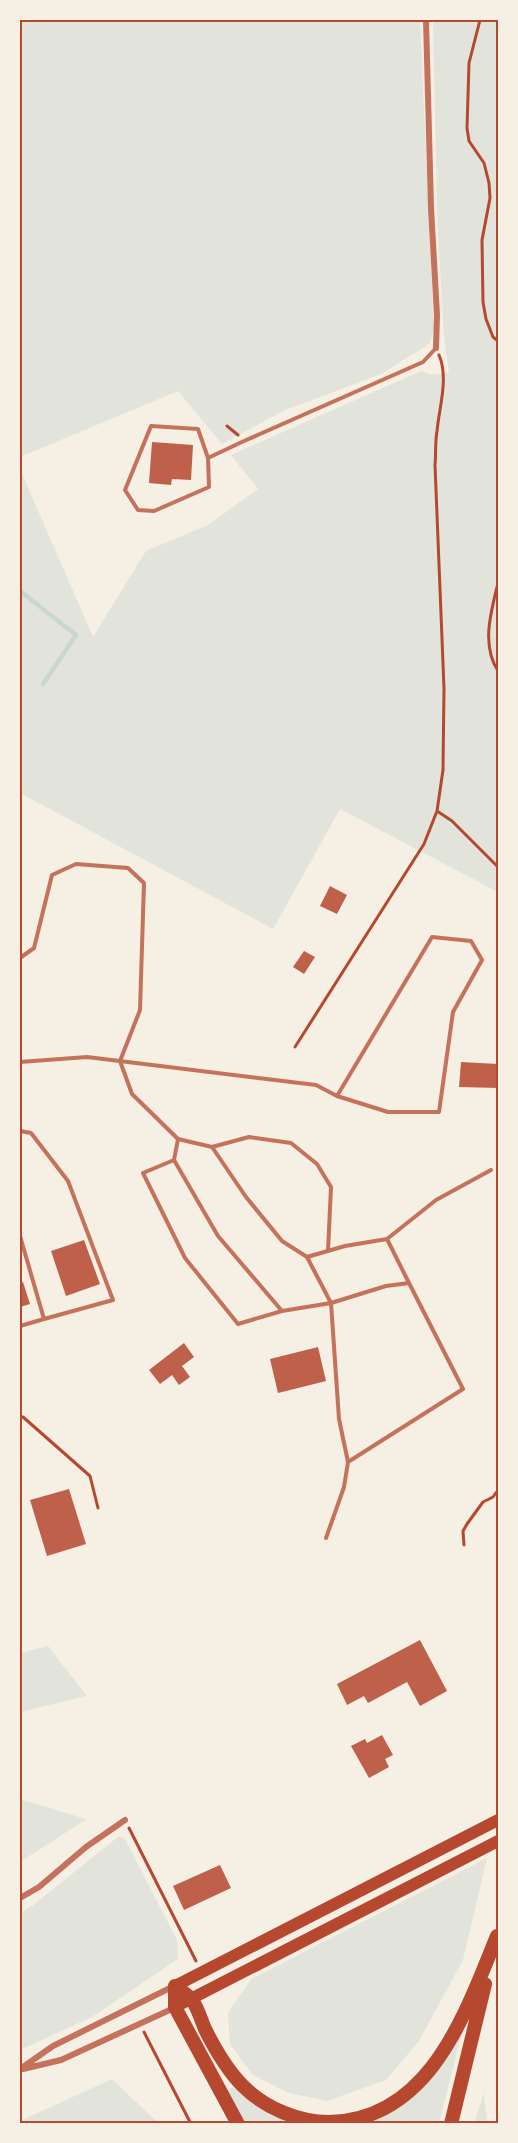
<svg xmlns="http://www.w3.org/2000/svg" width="518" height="2143" font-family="Figtree,sans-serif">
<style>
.green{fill:#e2e4dc}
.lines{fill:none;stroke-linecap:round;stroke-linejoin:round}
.stream{stroke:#c9d6d2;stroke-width:4.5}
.building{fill:#bf614a}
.path{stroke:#b5482f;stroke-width:3}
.service{stroke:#c5725c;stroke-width:4}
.minor{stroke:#c5725c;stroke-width:6}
.primary{stroke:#b5482f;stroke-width:12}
.motorway{stroke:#b5482f;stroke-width:14}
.neatline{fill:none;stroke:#b5482f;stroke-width:2}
</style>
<rect width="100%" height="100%" fill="#f6efe4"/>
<path class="green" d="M20,20H420L434,331L429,344L381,374L283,411L222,444L178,391L20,457Z
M433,20H498V892L340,809L273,929L20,793V469L93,637L146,551L208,525L258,489L231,455L421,371L434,375L449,372L444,339L437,211Z
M48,1646L87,1696L20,1712V1653Z
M20,1799L86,1819H87L20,1862Z
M119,1836L125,1839L177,1940L178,1959L92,2017L20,2050V1913L32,1906Z
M487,1858L463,1960L419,2041L386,2080L327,2101L289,2093L253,2075L230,2044L228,2013L251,1979Z
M463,2029L439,2123L358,2124L376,2119L399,2107Z
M112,2079L158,2123H20V2121Z
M233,2087C252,2102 269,2117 293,2123H245L227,2090Z
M484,2093L487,2123H474Z"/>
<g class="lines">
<path class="stream" d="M20,591L76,635L43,684"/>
</g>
<path class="building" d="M152,442L193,445L191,480L172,479L171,485L149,483Z
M330,886L347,895L337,914L320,906Z
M304,951L315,957L304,974L293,967Z
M461,1062L498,1064V1088L459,1087Z
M84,1240L100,1284L66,1296L51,1251Z
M23,1282L30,1304L20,1307V1283Z
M184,1343L194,1357L182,1366L190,1377L179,1385L172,1375L160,1384L149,1370Z
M318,1347L326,1381L278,1393L270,1359Z
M69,1489L86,1544L47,1556L30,1500Z
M420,1640L447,1691L420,1706L407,1682L368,1703L364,1696L347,1705L337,1684Z
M382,1735L393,1755L385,1759L389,1767L369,1778L351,1746L365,1739L367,1743Z
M220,1865L231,1888L184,1910L173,1886Z"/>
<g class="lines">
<path class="path" d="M480,20L469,63L467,128L469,141L484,163L489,183L490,198L482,240L483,302L486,319L493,337L498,341
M227,426L238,435
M498,583C491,612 481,645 498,671
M437,811L452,821L498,867
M295,1047L424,844L437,811L443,770L444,688L435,465C436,454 435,442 437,431C439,408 449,378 439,355
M20,1417H23L90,1476L98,1508
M464,1545L463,1531L467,1524L483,1502L493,1497L498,1490
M129,1828L196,1961
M144,2032L191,2124"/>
<path class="service" d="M208,458L198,429L151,426L125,490L138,510L154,511L209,487L208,458L244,441L423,362L436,348
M20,958L34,948L52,875L76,864L128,868L144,883L140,1010L120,1061L132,1094L178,1139
M20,1062L87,1057L316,1085L337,1096L388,1112H439L453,1012L482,960L471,941L432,937L337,1096
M20,1131L31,1133L68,1181L113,1300L44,1319L20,1236
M178,1139L212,1147L246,1197L282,1241L307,1257L345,1246L387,1239L409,1283L386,1286L331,1303L282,1311L238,1324L185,1258L143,1173L174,1160Z
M212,1147L249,1137L291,1143L317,1164L331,1187L328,1251
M174,1160L218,1236L282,1311
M387,1239L436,1200L491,1170
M307,1257L331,1303L339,1419L348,1462L344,1487L326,1538
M20,1326L44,1319
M348,1462L463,1389L409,1283"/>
<path class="minor" d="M426,20L431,208L437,315L436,348
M20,1898L39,1887L86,1847L125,1820
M20,2069L53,2046L174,1986
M23,2069L61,2060L174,2008"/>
<path class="primary" d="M175,1986L498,1820
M175,2007L498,1841"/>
<path class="motorway" d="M175,1986C180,1990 188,1995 192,2000C198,2008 201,2020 205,2029C215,2049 227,2070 243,2086C265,2108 298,2122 329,2122C430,2120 465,2014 497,1936
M175,1986V2007L238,2124
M451,2124L485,1984"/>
</g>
<rect width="518" height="2143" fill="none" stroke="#f6efe4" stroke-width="42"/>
<rect x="21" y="21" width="476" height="2101" class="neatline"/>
</svg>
